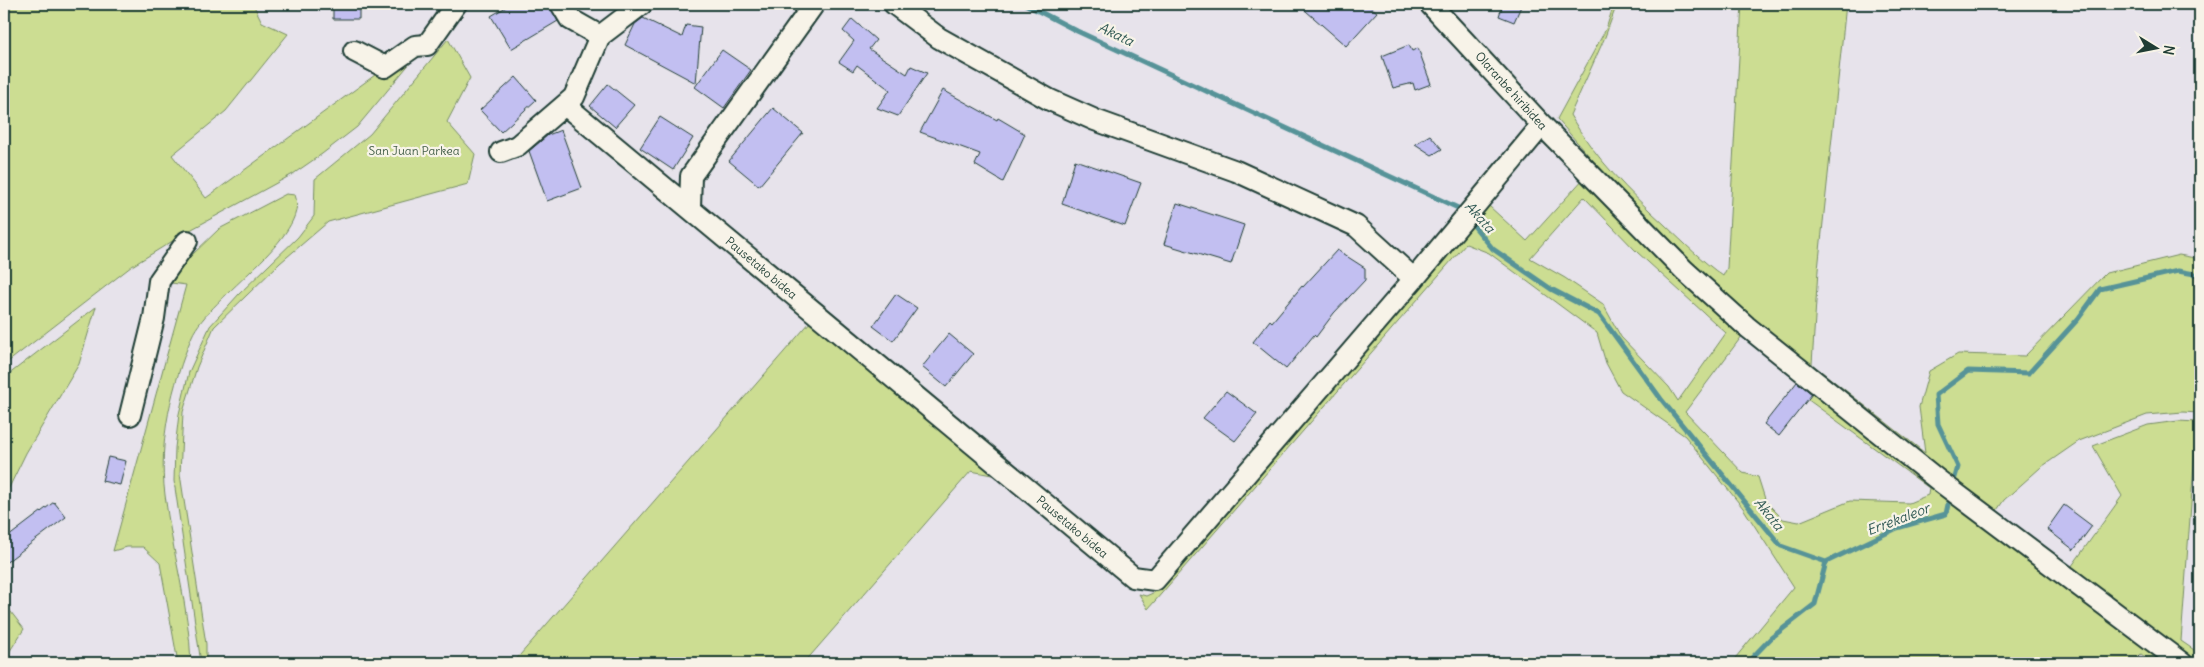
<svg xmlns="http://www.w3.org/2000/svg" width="2204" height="667" font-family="Delius,sans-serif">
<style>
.green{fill:#ccdd92;stroke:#768d63;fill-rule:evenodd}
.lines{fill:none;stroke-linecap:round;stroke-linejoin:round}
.stream{stroke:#579398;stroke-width:5}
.building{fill:#c2bff1;stroke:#1f3d34}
.minor-casing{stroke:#1f3d34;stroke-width:24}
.minor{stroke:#f7f3e8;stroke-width:20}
.labels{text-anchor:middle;stroke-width:4.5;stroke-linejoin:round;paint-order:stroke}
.street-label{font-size:12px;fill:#1f3d34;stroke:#f7f3e8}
.park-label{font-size:12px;fill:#425d47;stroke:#f7f3e8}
.water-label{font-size:14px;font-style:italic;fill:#325a55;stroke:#f7f3e8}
</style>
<rect width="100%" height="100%" fill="#e7e3eb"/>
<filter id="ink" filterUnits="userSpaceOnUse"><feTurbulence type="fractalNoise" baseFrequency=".02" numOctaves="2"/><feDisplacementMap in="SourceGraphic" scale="10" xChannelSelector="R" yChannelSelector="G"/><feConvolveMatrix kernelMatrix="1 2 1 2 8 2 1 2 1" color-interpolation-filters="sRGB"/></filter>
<g filter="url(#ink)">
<path class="green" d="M4,4H253L262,22L288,34L226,111L172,155L206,198L375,75H380L416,56L357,127L322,154L293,174L192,229L132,266L4,365Z
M1614,4H1617L1605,37L1570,115C1594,157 1629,192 1665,225C1684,243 1702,261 1723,276L1727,268L1742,4H1846L1818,270L1812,364L1925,453L1919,407L1929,371L1958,354L2025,356L2106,273L2179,255L2200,259V388L2198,413L2183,412L2147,415L2079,441L2040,468L2004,500L1995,513L1720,295L1599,172L1596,164L1557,119L1606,29Z
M448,39L470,78L447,122L475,154L468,184L328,222L280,263L214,327L197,367L183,412L180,474L206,644V663H201L174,481L175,448L179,414L189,372L210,326L239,294L298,237L314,216L315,179L370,134Z
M1585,177L1693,292L1742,336L1685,412L1743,473L1758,477L1766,502L1783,519L1799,522L1850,501L1909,503L1928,495L1929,488L1807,399L1812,392L2168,663H2154L2141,654L2133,663H1731L1794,587L1743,508L1685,436L1621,391L1606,363L1597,333L1489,253L1466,244L1148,609L1139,594L1146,596L1155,592L1408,295L1489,206L1527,241ZM1584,197L1637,252L1726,333L1678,401L1669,387L1621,337L1603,304L1565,278L1530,258Z
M286,194L295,195C311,236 209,297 192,336C172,385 158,441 165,495C172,551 189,606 191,663H178L160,563L143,547H127L113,551L186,285L164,282L219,229Z
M96,307L79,364L26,453L4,498V378Z
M811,321L997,476L971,471L804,663H513Z
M2178,421L2197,422L2181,641L2200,654V663H2192L2069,570L2122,496L2093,446L2148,425Z
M4,603L24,629L4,660Z"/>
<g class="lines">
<path class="stream" d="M1025,4L1077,31L1458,208L1463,214
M1469,220L1493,249L1551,289L1599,314L1661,399L1781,546L1826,562
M1953,484L1958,467L1938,424L1936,395L1968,371L2029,373L2078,319L2100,289L2178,271L2200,275
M1747,663L1771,638L1815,604L1826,562L1897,528L1946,514L1950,495"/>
</g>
<path class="building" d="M333,4H359V19H333Z
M511,4H549L558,21L511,49L491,16Z
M1298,4H1367L1377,12L1346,46Z
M1503,4H1522L1514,22L1499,16Z
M643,18L682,37L686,25L701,27L696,83L625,45L635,24Z
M852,19L876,40L869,49L907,74L911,66L927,73L898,116L877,108L890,90L857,65L853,71L839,62L854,41L843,31Z
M1409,45L1412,51L1418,48L1431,84L1415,90L1413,83L1393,88L1382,56Z
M722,50L751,70L724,108L695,87Z
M516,77L536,100L501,132L480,110Z
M608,84L634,105L615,127L590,106Z
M943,90L997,120L998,118L1025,134L1003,182L975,165L980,154L920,132Z
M773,108L803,133L759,186L729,161Z
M660,117L693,138L673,170L640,148Z
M561,130L582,188L547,201L529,151L548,135Z
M1430,135L1442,149L1432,155L1415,144Z
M1075,160L1141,183L1125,226L1062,204Z
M1177,203L1244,225L1231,264L1164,244Z
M1337,250L1365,268V280L1334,313L1316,337L1314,335L1286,369L1253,342L1270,320L1272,322L1302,286L1303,287Z
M896,294L917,308L893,341L873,326Z
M949,334L973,354L946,387L922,367Z
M1797,382L1812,394L1779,436L1764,424Z
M1226,391L1257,414L1235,441L1203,418Z
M108,457L126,461L120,485L102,481Z
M54,502L66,517L4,564V540Z
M2064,505L2092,526L2074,550L2047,529Z"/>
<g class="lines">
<defs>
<path id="minor" d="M561,4L570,19L600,36
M894,4L939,38L1050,100L1095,120L1236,171L1356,226L1414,279
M1430,4L1542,125L1684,270L1746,326L1938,480L2182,663
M354,51L385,67L415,46L427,45L456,4
M565,105L1133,577L1155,580L1414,279L1542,125
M501,152L517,146L574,97L600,36L642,4
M690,208L691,176L814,4
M130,415L154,318L159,281L187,241"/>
</defs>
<use href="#minor" class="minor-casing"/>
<use href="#minor" class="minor"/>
</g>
</g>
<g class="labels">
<g class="street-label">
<text transform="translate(1511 91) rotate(48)" y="4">Olaranbe hiribidea</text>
<text transform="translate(761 268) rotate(40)" y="4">Pausetako bidea</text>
<text transform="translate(1072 527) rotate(40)" y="4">Pausetako bidea</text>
</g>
<g class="park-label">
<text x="414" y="155">San Juan Parkea</text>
</g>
<g class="water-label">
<text transform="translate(1116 34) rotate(25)" y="5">Akata</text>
<text transform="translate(1480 217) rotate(48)" y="5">Akata</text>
<text transform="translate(1769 514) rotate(51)" y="5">Akata</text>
<text transform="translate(1898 519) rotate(-21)" y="5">Errekaleor</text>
</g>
</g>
<rect width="2204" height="667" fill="none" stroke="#f7f3e8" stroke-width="20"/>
<rect x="10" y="10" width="2184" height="647" fill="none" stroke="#1f3d34" stroke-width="2" filter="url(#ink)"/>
<g transform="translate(2156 48) rotate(100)" stroke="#f7f3e8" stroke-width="4" paint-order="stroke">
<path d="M0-4L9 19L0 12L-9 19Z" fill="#1f3d34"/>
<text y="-8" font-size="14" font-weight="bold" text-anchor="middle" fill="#1f3d34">N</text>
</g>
</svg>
